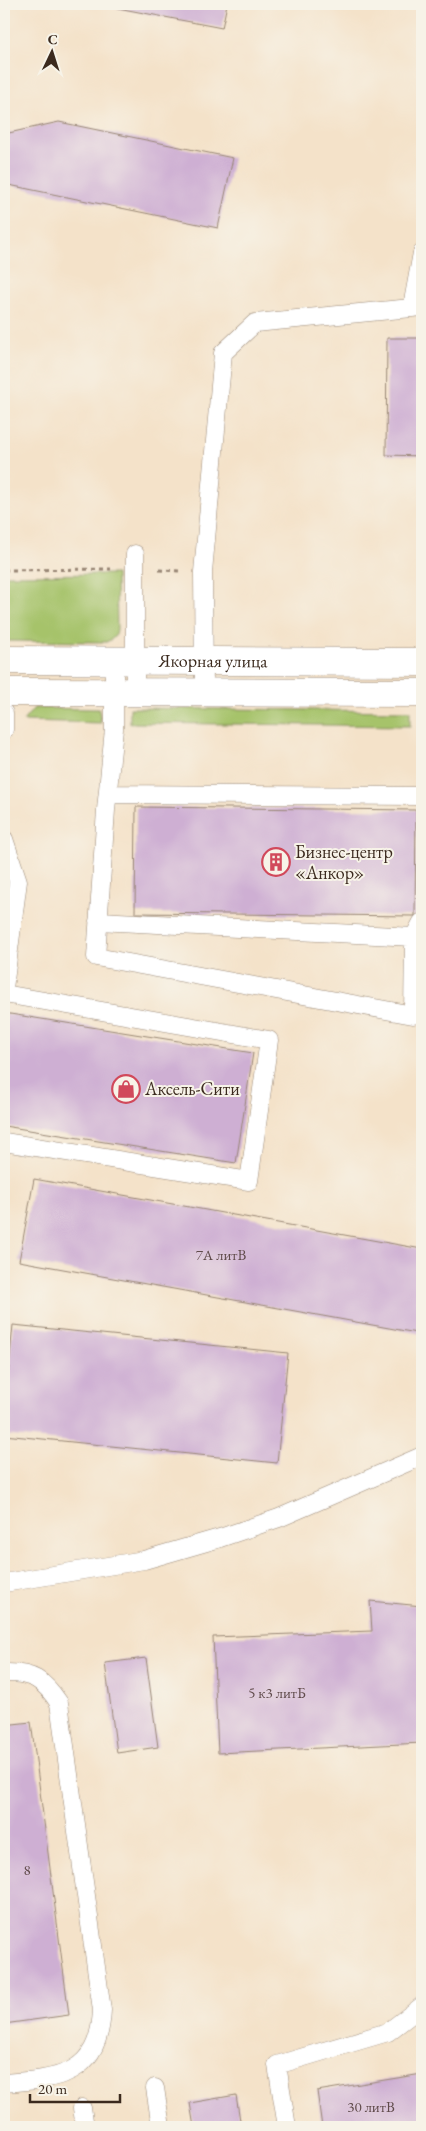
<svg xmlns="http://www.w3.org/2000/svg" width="426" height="2131" font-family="'EB Garamond',serif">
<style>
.green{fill:#a6c36a;stroke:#707644}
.building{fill:#ceafd3}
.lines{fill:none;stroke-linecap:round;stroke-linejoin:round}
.service-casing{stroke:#988674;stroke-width:19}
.tertiary-casing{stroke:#988674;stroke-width:29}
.path{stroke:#988674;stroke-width:3;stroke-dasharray:4 4;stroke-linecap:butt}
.service{stroke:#fff;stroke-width:18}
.tertiary{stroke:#fff;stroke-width:28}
.labels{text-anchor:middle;stroke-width:4;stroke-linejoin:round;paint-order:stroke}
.number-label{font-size:15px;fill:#604b4b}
.street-label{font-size:18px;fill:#3b2a1e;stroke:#f7f3e8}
.poi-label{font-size:18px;fill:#3b2a1e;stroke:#f7f3e8;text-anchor:start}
</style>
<rect width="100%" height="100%" fill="#f7f3e8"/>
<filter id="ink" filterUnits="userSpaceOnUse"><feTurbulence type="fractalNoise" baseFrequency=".02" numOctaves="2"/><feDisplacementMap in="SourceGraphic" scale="10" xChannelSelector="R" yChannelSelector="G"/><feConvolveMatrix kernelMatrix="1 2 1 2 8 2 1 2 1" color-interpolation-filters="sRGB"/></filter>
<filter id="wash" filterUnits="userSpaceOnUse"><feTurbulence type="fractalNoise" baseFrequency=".0096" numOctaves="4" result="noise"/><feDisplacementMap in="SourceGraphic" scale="20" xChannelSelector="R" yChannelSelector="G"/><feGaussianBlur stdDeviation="1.12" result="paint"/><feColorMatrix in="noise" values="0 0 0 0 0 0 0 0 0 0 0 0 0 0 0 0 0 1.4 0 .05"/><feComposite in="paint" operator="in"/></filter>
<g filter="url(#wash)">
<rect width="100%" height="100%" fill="#f4e2c9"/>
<path class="green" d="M116,574L117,629C116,637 113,639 106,642L4,641V575Z
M34,708L99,709L101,723L23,721Z
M130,708L410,711V726L130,723Z"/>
<g id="blocks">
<path class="building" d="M97,4H227L222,28Z
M59,122L233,158L218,228L4,184V134Z
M387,338H422V456L386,455Z
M136,807L416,810L415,916L135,913Z
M4,1013L253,1053L236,1163L4,1126Z
M34,1179L422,1249V1334L19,1261Z
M13,1325L288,1353L277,1463L4,1435V1417Z
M370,1601L422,1606V1743L218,1753L213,1637L372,1631Z
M146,1658L158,1747L117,1753L105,1663Z
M31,1722L69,2015L4,2024V1725Z
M422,2074V2127H322L317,2091Z
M236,2095L241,2127H194L190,2103Z"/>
</g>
</g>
<g filter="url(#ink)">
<use href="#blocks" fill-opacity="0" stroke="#988674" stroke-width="1"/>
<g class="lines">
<defs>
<path id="service" d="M412,307L422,253
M135,692V554
M204,692L203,572L223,353L255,323L422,307
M4,713V730
M108,794L422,796
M4,839L18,881L4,988
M98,921L414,937L413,1015L96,957L106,810L114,729V661
M414,937L422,922
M4,994L269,1040L249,1181L4,1142
M4,1583L144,1560L220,1538L279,1518L422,1456
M4,1673C32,1672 44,1680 59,1703L102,2010C99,2076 58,2079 4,2083
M155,2088L161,2127
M82,2108L85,2127
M287,2127L277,2065L388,2032L422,2006"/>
<g id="tertiary">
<path id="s1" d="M4,660L422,662"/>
<path d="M4,692L422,693"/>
</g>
</defs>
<use href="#service" class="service-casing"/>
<use href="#tertiary" class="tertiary-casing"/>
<path class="path" d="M4,570L111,569
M159,570L181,571"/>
<use href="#service" class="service"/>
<use href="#tertiary" class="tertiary"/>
</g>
</g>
<defs>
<symbol id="building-ring" viewBox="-11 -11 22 22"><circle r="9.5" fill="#f7f3e8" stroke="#d1495b" stroke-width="1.5"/><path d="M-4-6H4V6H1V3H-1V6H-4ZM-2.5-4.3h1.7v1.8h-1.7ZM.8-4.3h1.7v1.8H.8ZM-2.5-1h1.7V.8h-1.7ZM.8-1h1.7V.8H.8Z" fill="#d1495b"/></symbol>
<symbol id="shop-ring" viewBox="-11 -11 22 22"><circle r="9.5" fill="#f7f3e8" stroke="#d1495b" stroke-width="1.5"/><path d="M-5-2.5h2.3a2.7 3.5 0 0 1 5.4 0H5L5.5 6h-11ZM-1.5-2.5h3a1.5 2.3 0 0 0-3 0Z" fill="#d1495b"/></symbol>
</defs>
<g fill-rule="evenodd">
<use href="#building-ring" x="260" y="846" width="32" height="32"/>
<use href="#shop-ring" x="110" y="1073" width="32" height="32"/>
</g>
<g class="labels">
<g class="number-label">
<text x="221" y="1260">7А литВ</text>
<text x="277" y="1698">5 к3 литБ</text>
<text x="27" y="1875">8</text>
<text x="371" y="2112">30 литВ</text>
</g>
<g class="street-label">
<text dy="6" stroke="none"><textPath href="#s1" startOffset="209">Якорная улица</textPath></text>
</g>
<g class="poi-label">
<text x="295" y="858">Бизнес-центр<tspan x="295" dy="21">«Анкор»</tspan></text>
<text x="145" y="1095">Аксель-Сити</text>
</g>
</g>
<rect width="426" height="2131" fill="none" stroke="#f7f3e8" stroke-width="20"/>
<g transform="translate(52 52) rotate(4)" stroke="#f7f3e8" stroke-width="4" paint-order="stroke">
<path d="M0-4L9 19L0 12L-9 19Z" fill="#3b2a1e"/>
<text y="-8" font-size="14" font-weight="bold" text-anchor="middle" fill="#3b2a1e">С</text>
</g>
<path d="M30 2094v8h90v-8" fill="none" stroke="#3b2a1e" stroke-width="2.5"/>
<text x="38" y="2094" font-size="15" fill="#3b2a1e" stroke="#f7f3e8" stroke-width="4" paint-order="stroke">20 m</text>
</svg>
